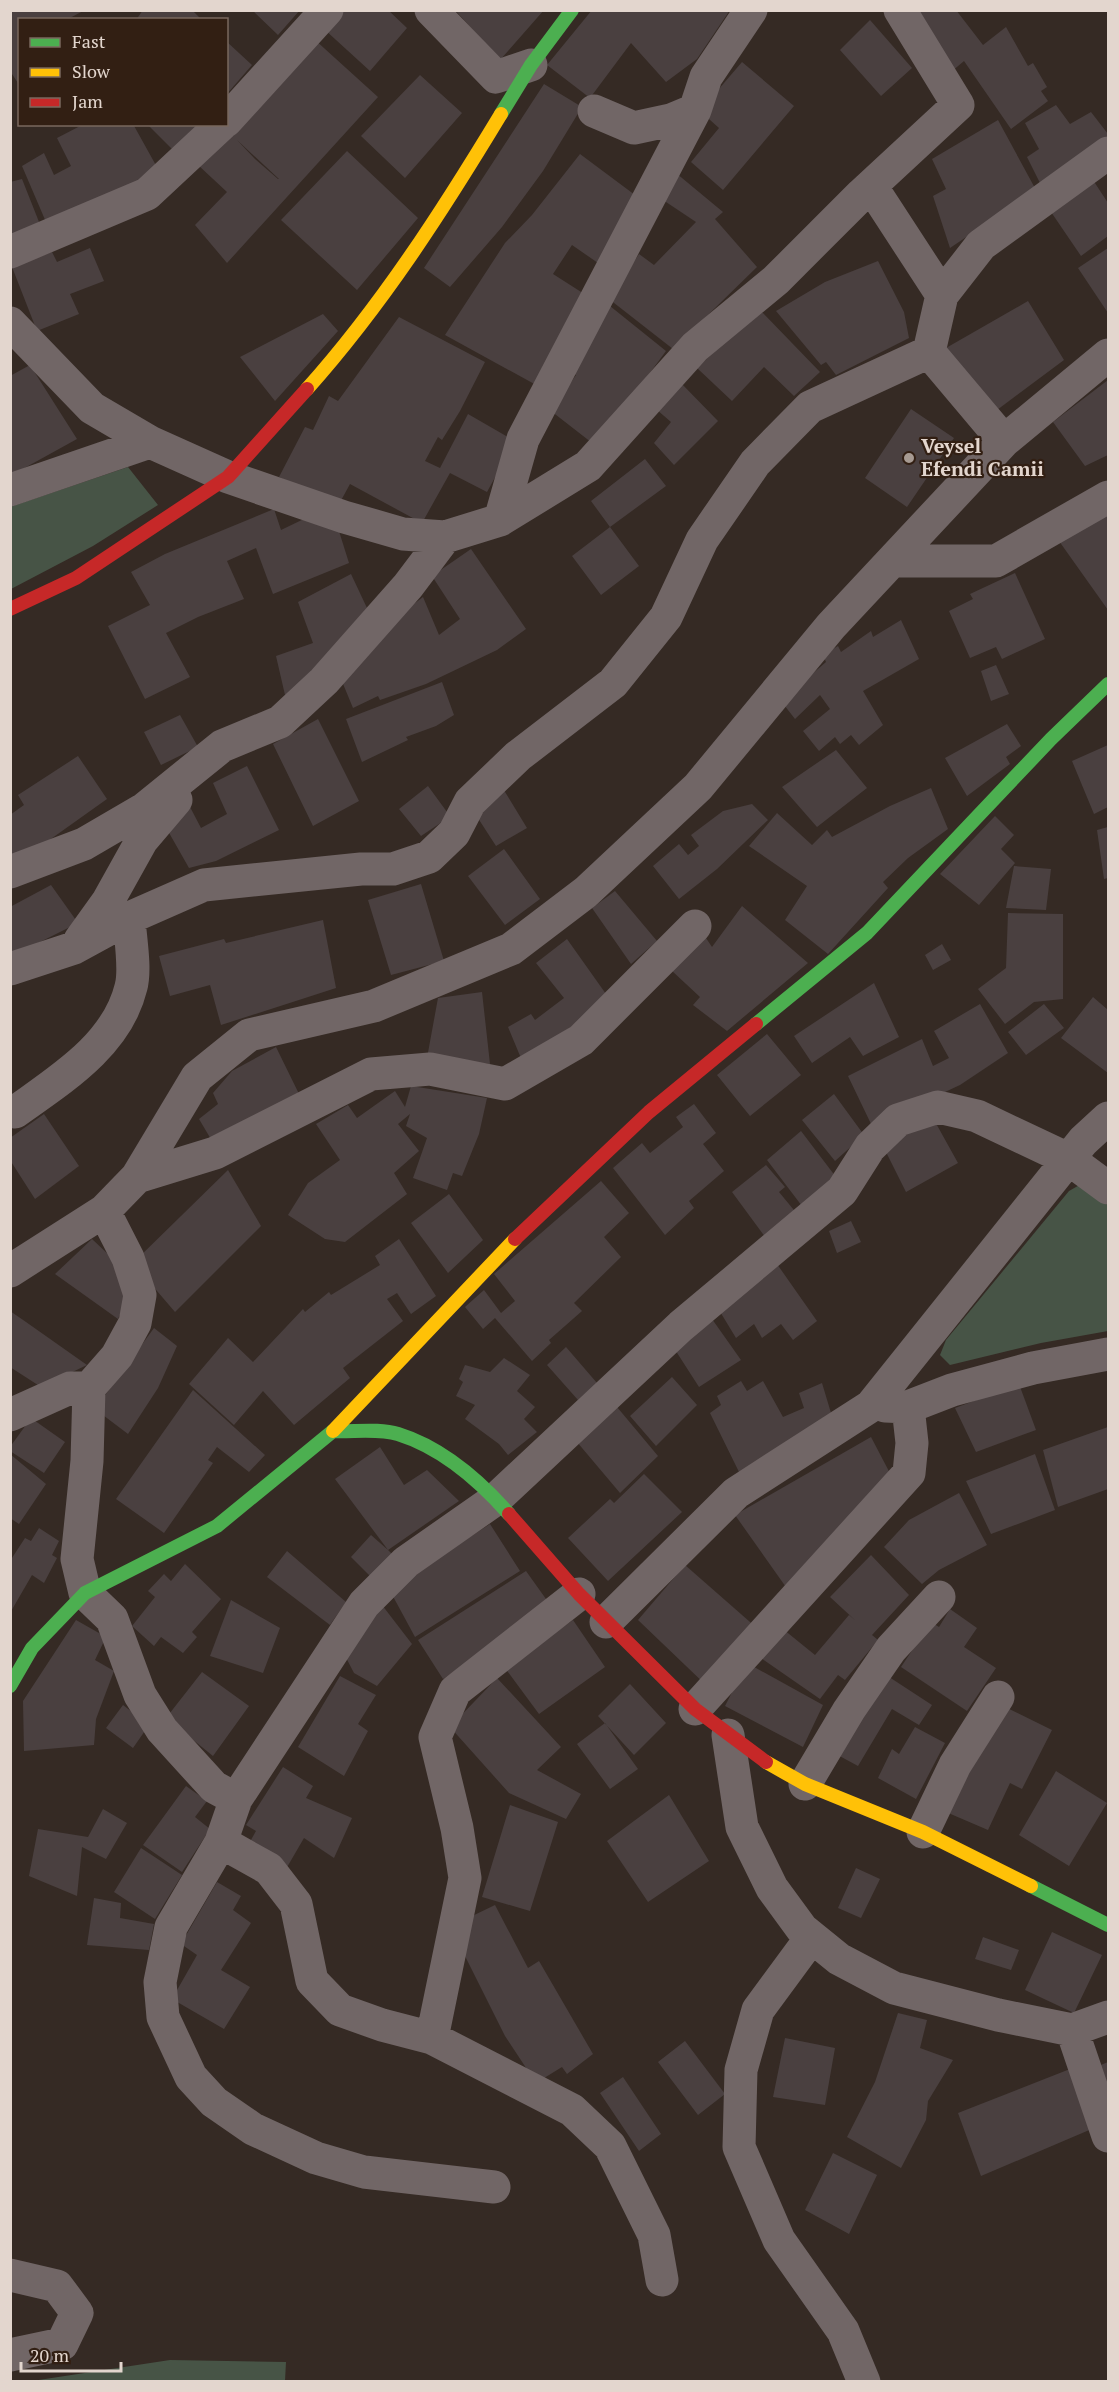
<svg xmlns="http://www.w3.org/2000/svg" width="1119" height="2392" font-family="'PT Serif',serif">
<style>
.green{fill:#475446}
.building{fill:#4a4040;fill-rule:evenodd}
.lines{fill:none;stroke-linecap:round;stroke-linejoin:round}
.street{stroke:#716666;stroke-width:33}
.fast{stroke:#4caf50;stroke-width:14}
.slow{stroke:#ffc107;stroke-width:14}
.jam{stroke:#c62828;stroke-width:14}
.poi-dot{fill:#a69a92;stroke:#321f13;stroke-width:2}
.labels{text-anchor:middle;stroke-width:4.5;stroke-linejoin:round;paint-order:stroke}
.poi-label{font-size:20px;font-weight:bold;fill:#e3d6ce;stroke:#321f13;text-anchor:start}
</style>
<rect width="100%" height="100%" fill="#352a24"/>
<path class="green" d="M128,467L158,505L93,546L11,589L10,507Z
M1083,1183L1095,1188L1108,1206V1331L1041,1343L950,1365L940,1355L946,1340L1069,1191Z
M170,2360L286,2362L285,2381H32Z"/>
<path class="building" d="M10,10H85L66,20H20V86L10,71Z
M143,10H192L202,20H136Z
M252,10H300L278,35Z
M341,10H388L407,28L370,71L324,29Z
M455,10H544L500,60Z
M592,10H730L697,59L666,82L631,43L590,98L547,65Z
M913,10H956L983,45L1006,27L1028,66L1033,63L1047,87L1041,91L1048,101L1011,129L964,61L951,72Z
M870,20L912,68L881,96L840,50Z
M314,39L378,97L227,263L195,225L227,192L198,165ZM237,140L279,179H278L255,159Z
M226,41L252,65L226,95Z
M742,62L794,106L723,190L691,162L719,128L700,111Z
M420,75L462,113L405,178L361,136Z
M544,84L582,107L543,171L502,227L450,287L424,268Z
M1056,105L1070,124L1091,112L1108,134V140L1042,187L1027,157L1039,149L1025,123Z
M998,120L1036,190L950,248L933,196L946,189L932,159Z
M84,124H133L158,169L133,186L49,229L22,166L44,153L54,175L71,166L57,138Z
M147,124H200L174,151Z
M347,151L418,218L357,290L281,220Z
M580,154L635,195L598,263L572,245L553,274L589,297L538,386L445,335L505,243L532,215Z
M676,173L723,212L715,219L757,267L673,349L609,299L639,254L654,265L696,222L660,198Z
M1091,177L1108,203V236L1081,256L1049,209Z
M22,179L43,232L10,240V182Z
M90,248L104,281L70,294L79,314L37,331L12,267L52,252L57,262Z
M1108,248V313L1078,268Z
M878,261L904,312L909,338L836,375L826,362L821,365L776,311L825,282Z
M1028,301L1064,360L989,416L946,348Z
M610,306L666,351L596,446L551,411L576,375L565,367Z
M759,309L820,372L794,396L764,367L732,401L697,368Z
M323,314L338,331L275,401L240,357Z
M399,317L485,362L460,411L442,440L438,437L425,461L440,468L468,414L515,441L487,492L450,473L422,523L350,484L338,506L279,477L305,427L313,430L329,396L338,401Z
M30,365L77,439L10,476V376Z
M1108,380V455L1085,466L1053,422Z
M679,381L718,421L674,465L654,443L671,422L656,409Z
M911,409L954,438L907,507L865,478Z
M645,459L666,486L610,527L591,501Z
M274,509L281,530L308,517L338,528L349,563L273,594L256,548L227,561L244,599L198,617L166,633L190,677L145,699L108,626L150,605L131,572L165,554Z
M1108,509V610L1059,541Z
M610,527L639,566L601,595L572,556Z
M471,549L526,629L497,650L426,684L380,700L378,696L353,708L341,679L394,619L423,597L439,635L460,619L432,576Z
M1015,573L1045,639L1002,659L996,647L970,658L949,611L973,599L970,594Z
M351,574L367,608L305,686L285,695L276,656L313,643L298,602Z
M901,620L919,659L863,691L883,725L859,745L851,735L840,744L835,737L819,751L803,731L830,709L820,695L795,719L781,701L826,662L823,655L838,646L841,652L871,631L873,637Z
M996,665L1009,694L991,701L981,671Z
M442,682L454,715L436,726L406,737L408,740L362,762L346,719Z
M180,715L198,747L161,765L144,732Z
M318,719L359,801L313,826L273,744Z
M1007,724L1021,746L1006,757L1010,764L967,796L945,758Z
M1108,745V807L1094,814L1072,761Z
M836,750L867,788L817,827L782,787Z
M78,756L107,799L48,841L10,862V815L24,805L18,795Z
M247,766L279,830L216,861L189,868L168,831L190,807L201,828L227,814L213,783Z
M428,786L447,812L442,822L421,836L399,809Z
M502,787L527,828L496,846L474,812Z
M931,788L948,829L908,858L883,882L888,888L828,954L785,920L807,886L749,846L777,813L812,845L827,830L832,837L890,806Z
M752,804L768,820L717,869L679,899L653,866L679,844L688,855L699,846L691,835L723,811Z
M995,816L1014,835L1001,849L1015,863L979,905L940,874Z
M1108,827V878L1104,879L1097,830Z
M504,849L540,899L505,925L468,876Z
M1014,866L1051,869L1046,910L1006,908Z
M421,884L444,961L391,975L368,900Z
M51,885L78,923L10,957V907Z
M615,891L657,941L631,964L592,908Z
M742,906L808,963L727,1031L693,1005L700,997L671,970L702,932L712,947Z
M1008,913L1063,914V999L1034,1002L1005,1024L978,989L1006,968Z
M323,920L336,988L221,1025L210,985L170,996L159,956L224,939L226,943Z
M567,939L606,994L580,1020L523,1063L508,1027L531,1014L535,1020L564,998L536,963Z
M942,944L951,960L933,970L925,955Z
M874,983L899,1037L863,1056L850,1037L812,1063L794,1036Z
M482,992L490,1064L427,1058L438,998Z
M1093,997L1108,1010V1073L1061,1038Z
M980,1004L1008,1053L960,1085L872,1126L848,1076L922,1039L933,1066L949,1058L934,1031Z
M1044,1004L1064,1028L1026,1055L1008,1032Z
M767,1034L801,1075L750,1116L717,1075Z
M276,1047L301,1098L212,1141L199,1119L218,1104L213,1093L232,1071Z
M411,1086L487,1098L479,1134L462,1176L453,1173L447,1190L413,1178L427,1138L406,1126L410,1114L398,1124L419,1151L394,1173L407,1194L345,1242L325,1239L288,1215L308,1183L340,1160L316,1124L348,1105L357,1118L395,1091L405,1107Z
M834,1094L864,1135L835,1161L802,1120Z
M694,1104L716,1133L703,1144L724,1171L689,1201L694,1208L665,1235L613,1168L642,1143L650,1153L683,1127L676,1117Z
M44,1114L79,1166L35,1199L10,1160V1138Z
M933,1118L958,1163L906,1192L882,1144Z
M801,1131L839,1181L805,1210L767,1160Z
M766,1165L785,1187L779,1192L798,1215L768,1241L732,1192Z
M228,1170L261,1226L175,1312L133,1263Z
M601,1181L629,1213L604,1237L621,1257L574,1303L582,1311L549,1340L551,1343L532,1361L495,1318L483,1329L465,1307L484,1290L501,1313L515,1301L494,1274Z
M449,1194L483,1240L448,1273L411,1223Z
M851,1221L861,1242L837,1253L829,1231Z
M92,1239L110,1256L132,1289L118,1319L55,1274Z
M399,1239L436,1296L411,1314L397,1293L387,1299L403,1321L343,1368L350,1378L294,1425L263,1391L234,1425L189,1384L228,1338L253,1362L303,1309L305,1312L329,1292L331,1295L380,1265L375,1256Z
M777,1264L817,1321L793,1340L781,1324L762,1338L754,1324L736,1338L719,1310Z
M10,1311L26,1322L87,1365L41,1387L10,1367Z
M712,1319L741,1360L699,1387L672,1345Z
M154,1328L177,1346L158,1388L128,1434L95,1409Z
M566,1347L597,1383L578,1400L547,1365Z
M504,1358L530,1375L517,1391L535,1407L524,1419L537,1432L508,1455L499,1444L465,1419L475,1405L456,1396L463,1382L459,1379L465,1365L490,1372Z
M672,1377L697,1405L656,1446L630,1416Z
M741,1381L747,1391L763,1381L783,1417L804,1408L799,1393L822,1383L834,1423L739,1472L710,1413L721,1405L717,1396Z
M1019,1384L1036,1430L976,1452L955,1408Z
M193,1390L265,1455L249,1472L217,1447L208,1460L213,1463L164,1533L116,1499Z
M617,1407L658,1456L620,1493L577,1442Z
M31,1418L65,1442L44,1473L10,1451V1447Z
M1108,1427V1489L1058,1507L1043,1450Z
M871,1437L893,1479L788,1590L735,1515Z
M380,1447L404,1485L427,1470L459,1501L388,1550L392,1554L371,1577L351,1557L371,1535L388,1550L335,1479Z
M10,1454L46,1484L19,1524L10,1518Z
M1035,1454L1055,1510L991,1534L966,1481Z
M644,1474L682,1512L608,1581L568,1538L610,1499L614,1503Z
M959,1493L987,1545L939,1570L922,1584L884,1547L909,1520Z
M490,1524L520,1571L415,1637L389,1589Z
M39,1528L59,1541L52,1555L57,1558L44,1583L32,1575L10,1613V1561L25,1538L31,1541Z
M287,1551L346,1602L330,1625L267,1577Z
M871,1555L909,1595L872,1635L878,1640L845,1680L838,1675L820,1699L755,1654L778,1625L815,1655L849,1615L856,1621L830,1597Z
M185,1564L221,1599L192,1632L197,1637L183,1653L161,1637L154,1646L132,1626L155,1597L148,1591L164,1574L171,1581Z
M685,1565L758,1629L709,1688L638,1620Z
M526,1571L551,1606L443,1679L418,1640Z
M231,1600L280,1628L263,1673L210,1656Z
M382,1605L412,1644L377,1686L354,1673L342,1650Z
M950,1609L977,1628L964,1647L996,1668L967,1711L901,1667L931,1622L939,1627Z
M76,1620L106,1637L95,1660L114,1671L96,1719L94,1745L24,1751L23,1701Z
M573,1620L605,1667L539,1714L505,1668Z
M747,1663L823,1705L803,1747L725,1706Z
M202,1672L249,1706L213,1756L166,1718Z
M883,1673L932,1705L919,1725L892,1709L858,1766L834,1753Z
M340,1676L376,1695L358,1724L368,1731L344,1776L298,1747Z
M497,1678L561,1747L537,1770L581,1794L566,1819L509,1793L450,1727Z
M630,1684L666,1723L634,1755L598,1716Z
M123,1705L149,1725L133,1748L106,1728Z
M1001,1705L1052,1730L1022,1789L1010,1783L988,1830L946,1812Z
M605,1723L638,1769L610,1789L577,1744Z
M915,1727L945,1743L916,1799L878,1778L892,1749L899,1754Z
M283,1767L313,1786L306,1798L352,1818L334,1858L304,1838L286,1869L247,1847L256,1831L246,1825Z
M1056,1771L1107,1803L1069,1866L1019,1835Z
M186,1786L207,1801L195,1817L210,1829L182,1872L143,1845Z
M669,1795L709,1861L648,1902L607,1841Z
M510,1805L558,1822L530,1911L482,1897Z
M103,1809L127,1823L106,1859L82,1847L77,1896L29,1876L38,1829L88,1837Z
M141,1848L182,1875L155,1919L114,1892Z
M856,1868L880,1879L861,1918L838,1908Z
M217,1882L241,1896L233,1910L251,1923L221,1970L250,1987L224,2029L172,1999L197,1955L181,1944Z
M94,1898L121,1903L120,1918L154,1924L149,1950L87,1945Z
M495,1905L528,1968L539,1961L593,2054L567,2074L562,2067L536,2083L505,2036L459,1944L469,1940L466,1919Z
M1052,1932L1102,1955L1074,2013L1025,1990Z
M983,1937L1019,1950L1011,1970L975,1959Z
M898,2013L927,2020L920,2048L953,2060L928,2101L926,2120L901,2168L847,2137L875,2082Z
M785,2038L835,2048L825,2105L773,2097Z
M685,2041L725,2094L698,2115L658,2062Z
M1108,2062V2103L1096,2067Z
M1070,2069L1094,2128L981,2176L958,2113Z
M623,2077L661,2134L639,2151L600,2093Z
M833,2153L877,2175L849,2234L805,2210Z"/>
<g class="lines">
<path class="street" d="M431,10L496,77L531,65
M594,111L634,128L671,120L695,110
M226,121L327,10
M871,186L942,295
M10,252L147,194L222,124
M10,323L92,408L150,442L228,477L344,517L403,534L445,537L500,520L588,466L695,347L776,280L862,194L958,105L900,10
M929,352L1004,441
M10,490L150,442
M500,520L523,439L695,110L706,77L751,10
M895,561H996L1108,497
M10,872L84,844L144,809L222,746L280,722L324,681L408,586L445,537
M80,940L108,901L142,840L176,800
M10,969L74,948L129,918L204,885L361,869H393L429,857L454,833L470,802L518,756L613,683L666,617L702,540L755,463L810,407L929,352L942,295L981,245L1108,153
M15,1112C61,1079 117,1045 131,987C136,969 130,937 129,918
M137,1177L197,1077L249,1035L374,1006L511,949L586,892L698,787L831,626L1004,441L1108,355
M104,1211L128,1258L140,1295L135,1323L117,1356L89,1388L87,1461L77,1559L85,1593L112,1619L140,1695L162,1730L214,1787L236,1799
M10,1271L104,1211L137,1177L215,1153L371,1074L430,1069L505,1084L581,1040L695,926
M885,1406L908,1407L952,1390L1033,1368L1108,1354
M10,1415L70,1388H89
M606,1622L736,1493L871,1406L1083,1141L1108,1118
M695,1709L909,1473L912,1443L908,1407
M728,1735L742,1827L772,1888L802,1929L839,1959L894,1988L998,2015L1072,2030L1108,2017
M805,1784L849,1710L891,1649L939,1597
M923,1832L955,1765L998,1697
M221,1842L269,1869L296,1904L312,1981L340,2010L382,2025L432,2038L572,2110L610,2146L654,2235L662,2280
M811,1938L758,2010L741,2070L739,2147L779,2240L843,2331L864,2382
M1072,2030L1108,2136
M432,2038L465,1878L457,1828L435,1737L455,1691L579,1594
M494,2187L364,2172L316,2158L253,2129L214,2102L191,2077L163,2017L160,1982L171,1927L221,1842L236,1799L364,1604L406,1562L496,1499L681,1326L842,1191L870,1147L898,1120L938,1107L977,1116L1070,1160L1108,1188
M10,2275L57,2286L77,2313L62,2344L10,2355"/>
<path class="fast" d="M501,114L531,65L572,10
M756,1024L867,933L1051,739L1108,684
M10,1686L32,1648L85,1593L217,1526L333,1431C353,1432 379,1428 398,1434C443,1448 479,1480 509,1514
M1031,1886L1108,1925"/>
<path class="slow" d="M307,389C382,305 443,210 501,114
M333,1431L515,1239
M766,1762L805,1784L923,1832L1031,1886"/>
<path class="jam" d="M10,609L76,578L228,477L307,389
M515,1239L649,1112L756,1024
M509,1514L579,1594L695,1709L766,1762"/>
</g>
<circle class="poi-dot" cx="909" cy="458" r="6"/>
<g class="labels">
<g class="poi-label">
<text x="921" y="453">Veysel<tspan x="921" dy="23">Efendi Camii</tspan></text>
</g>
</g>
<rect width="1119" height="2392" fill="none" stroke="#e3d6ce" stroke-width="24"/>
<rect x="18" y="18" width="210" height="108" fill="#321f13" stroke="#79685e" stroke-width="1.5"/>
<rect x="30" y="38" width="30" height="9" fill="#4caf50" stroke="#79685e" stroke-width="1.5"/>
<text x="72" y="48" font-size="18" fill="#e3d6ce">Fast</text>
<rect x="30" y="68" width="30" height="9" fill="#ffc107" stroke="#79685e" stroke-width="1.5"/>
<text x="72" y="78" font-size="18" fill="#e3d6ce">Slow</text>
<rect x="30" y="98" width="30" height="9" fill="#c62828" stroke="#79685e" stroke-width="1.5"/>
<text x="72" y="108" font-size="18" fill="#e3d6ce">Jam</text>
<path d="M21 2362v9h100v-9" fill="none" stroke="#e3d6ce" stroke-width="3"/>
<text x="30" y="2362" font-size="18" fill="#e3d6ce" stroke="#321f13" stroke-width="4.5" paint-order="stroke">20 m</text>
</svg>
